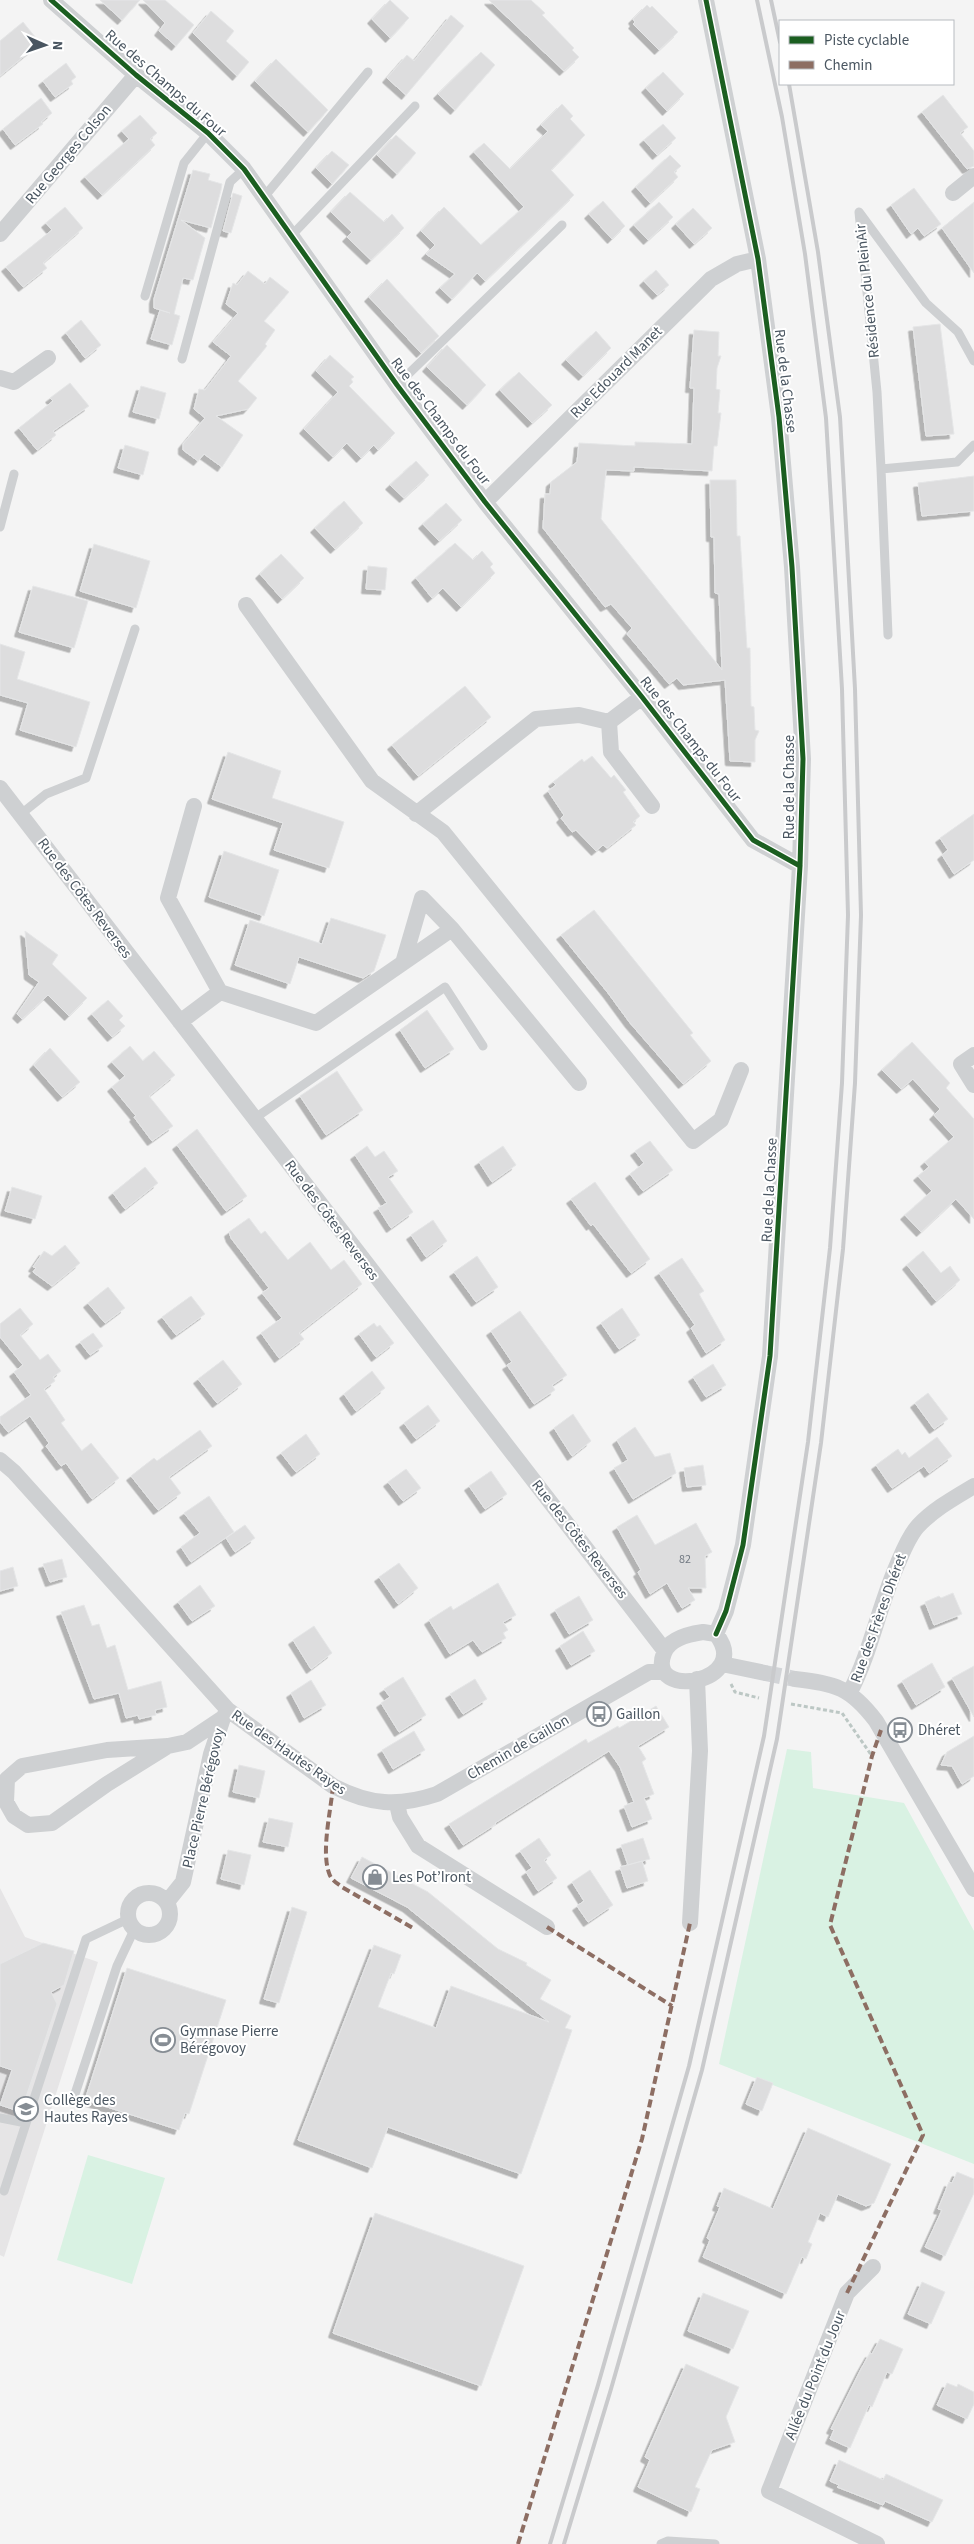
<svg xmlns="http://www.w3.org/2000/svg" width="974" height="2544" font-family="'Source Sans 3',sans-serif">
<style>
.education{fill:#e6e5e6}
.green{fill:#d9f2e3}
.building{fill:#ddddde;stroke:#e5e6e7;filter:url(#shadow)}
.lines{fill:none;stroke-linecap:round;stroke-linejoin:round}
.minor-tunnel{stroke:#d2d4d7;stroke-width:16;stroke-dasharray:16 8;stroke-linecap:butt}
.path{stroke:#bcc7c4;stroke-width:3;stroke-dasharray:4 2.5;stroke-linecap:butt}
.service{stroke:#ced0d2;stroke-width:9}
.minor{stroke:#ced0d2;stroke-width:16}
.rail{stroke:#c9cacc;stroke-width:4}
.quiet{stroke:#8d6e63;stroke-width:4;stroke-dasharray:8 4;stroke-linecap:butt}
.cycleway-casing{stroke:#fff;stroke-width:8}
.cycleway{stroke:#1b5e20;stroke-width:5}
.labels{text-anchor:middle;stroke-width:4;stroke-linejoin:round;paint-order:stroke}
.number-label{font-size:12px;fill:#707881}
.street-label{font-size:15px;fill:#4a5661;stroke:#fff}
.poi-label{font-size:15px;fill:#4a5661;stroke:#fff;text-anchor:start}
</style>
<defs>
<filter id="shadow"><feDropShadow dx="-4.5" dy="4.5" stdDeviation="0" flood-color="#0004"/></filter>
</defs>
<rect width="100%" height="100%" fill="#f4f4f4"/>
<path class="education" d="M0,1888L25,1937L98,1962L4,2257L0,2255Z"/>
<path class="green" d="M787,1749L811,1752L813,1788L904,1803L974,1931V2164L719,2064Z
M88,2155L165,2178L132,2284L57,2260Z"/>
<path class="building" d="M100,0H140L122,20Z
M143,0H165L194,25L176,46L159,31L165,23Z
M390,0L409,18L390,38L372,19Z
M489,0H531L545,13L542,15L574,48L572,50L579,57L564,71Z
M647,5L650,8L652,6L678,32L659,50L633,24L635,22L633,19Z
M211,11L234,31L226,41L249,62L237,76L193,33Z
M451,15L464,26L406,95L387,78L407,55L414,61Z
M23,22L40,43L0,76V41Z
M481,52L495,65L455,110L438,94Z
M276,59L328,110L308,132L255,81Z
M66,63L76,77L71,81L73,84L55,97L43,81Z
M663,72L684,94L667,111L646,88Z
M943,95L968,127L960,133L974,151V166L967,169L922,112Z
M41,98L52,113L41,122L43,124L15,145L3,129Z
M562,104L573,116L570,119L585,135L551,170L574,195L485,281L477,273L452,299L440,288L455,274L426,254L435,245L421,231L444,207L481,245L524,207L474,152L484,143L510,169L548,131L541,125Z
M140,115L157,133L150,139L155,145L102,195L85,177L129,139L122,131Z
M663,124L676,138L657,155L644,140Z
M396,135L416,153L397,174L377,155Z
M332,151L349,165L332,184L316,168Z
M670,155L681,166L674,172L678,177L650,203L636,187Z
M193,170L210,174L208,180L222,184L221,190L211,228L181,220L205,238L193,280L183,278L174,314L180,316L172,345L151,339L160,310L170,313L154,308V299Z
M914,188L941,224L924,236L918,228L911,234L891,205Z
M350,192L384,222L392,214L404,228L371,260L347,237L352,232L331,212Z
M233,193L242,196L231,233L223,231Z
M603,201L625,226L612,239L589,214Z
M659,202L673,217L648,240L634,225Z
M974,202V273L942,228Z
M65,207L83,228L43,263L47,268L23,287L6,267L52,230L46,223Z
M693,208L712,228L694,244L676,224Z
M656,270L669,285L657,295L644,281Z
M248,271L265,284L270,277L289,292L264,321L275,330L265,344L267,346L238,381L257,398L248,409L216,416L243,435L222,467L204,454L198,461L183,450V444L205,418L194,409L199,389L205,390L231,356L213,342L238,313L226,304L233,283L237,285Z
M387,279L439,336L421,353L369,297Z
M81,320L101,345L85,358L66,333Z
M940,324L954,434L926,436L913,327Z
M694,330L719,332L718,356H721L717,368L716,389L720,390L718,413H721L717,446H714L712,471L634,467V471L606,470L601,519L722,670L719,594L715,593L714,537H711L710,480H736L737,536H740L747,648H750L751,706L754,707L755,730L759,731L755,740V762L730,761L725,680L683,685L677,678L669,684L627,634L632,628L611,604L605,607L543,528L545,494H550L551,482L577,462L579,443L635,446V442L692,444L694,388H690Z
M596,331L611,348L583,376L566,360Z
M447,345L486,385L467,405L427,367Z
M330,355L354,377L351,379L353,382L349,386L395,433L378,450L374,445L361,458L347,443L333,457L304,429L338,392L316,371Z
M519,372L552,405L532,423L500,390Z
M70,383L89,406L53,431L56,435L37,450L19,428L53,401L50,398Z
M141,386L166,393L159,419L133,412Z
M125,445L149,452L143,475L118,468Z
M416,461L429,475L404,498L390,485Z
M974,476V511L922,516L918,483Z
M344,501L363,523L335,549L315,528Z
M446,503L462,520L439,541L423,524Z
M455,543L473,560L482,551L493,564L490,567L495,573L461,607L443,588L432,598L416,578Z
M94,544L150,561L136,608L80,591Z
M281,554L304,578L282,599L260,574Z
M368,566L387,568L385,590L366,589Z
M33,586L88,601L74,648L19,632Z
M0,644L25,652L17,679L90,702L76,747L20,730L28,703L0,695Z
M465,686L491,717L418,776L392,745Z
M228,752L281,771L272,798L344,822L329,868L274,850L283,823L212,799Z
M592,756L611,778L614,775L626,790L623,792L640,816L633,822L636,825L607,848L603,845L596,851L576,830L572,832L561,818L564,815L548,791L556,785L553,782L582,759L584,762Z
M974,814V860L954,874L942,855L948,850L940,838Z
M224,851L279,870L264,916L209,897Z
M594,910L693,1033L690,1035L711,1061L683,1084L630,1023L608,993L561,935Z
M331,918L386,935L374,971L363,978L299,957L290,984L235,965L250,920L322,944Z
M25,931L58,955L52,964L87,998L69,1016L48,995L22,1019L17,1014L39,982L29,975Z
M108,1000L123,1016L119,1020L125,1026L112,1037L92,1014Z
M427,1010L454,1049L425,1068L400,1030Z
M912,1042L950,1083L946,1088L974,1119V1219L956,1199L921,1232L905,1215L932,1191L918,1176L929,1167L925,1162L954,1137L934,1115L940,1109L913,1079L901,1089L882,1070Z
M130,1046L143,1061L154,1051L175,1075L149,1096L173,1126L152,1141L134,1117L136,1116L112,1087L125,1076L112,1062Z
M50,1048L80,1082L62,1097L34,1065Z
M337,1071L363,1110L326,1135L300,1096Z
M197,1129L247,1196L226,1211L177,1145Z
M650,1141L673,1170L643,1191L630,1174L644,1163L635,1151Z
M367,1146L375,1157L384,1151L398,1171L388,1177L413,1212L391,1228L378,1208L387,1203L355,1155Z
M503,1146L516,1165L492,1182L479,1162Z
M145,1167L158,1183L125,1209L113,1193Z
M595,1182L650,1259L631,1273L593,1224L591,1226L571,1199Z
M12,1187L42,1196L35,1219L5,1211Z
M249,1218L261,1234L265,1231L288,1260L310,1242L331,1270L344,1260L362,1284L299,1333L304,1339L279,1358L261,1333L282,1318L262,1293L269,1288L231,1238L229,1232Z
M433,1220L447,1241L426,1257L411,1235Z
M65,1245L80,1263L52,1286L33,1272L36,1268L33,1267L44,1251L52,1256Z
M923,1251L941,1273L950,1266L960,1280L936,1301L907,1265Z
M477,1256L498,1287L476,1302L454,1272Z
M682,1258L704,1291L699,1294L725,1340L706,1353L691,1328L695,1325L659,1273Z
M108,1287L125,1308L105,1323L88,1303Z
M191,1296L205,1314L176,1335L162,1317Z
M20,1308L33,1324L20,1335L40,1360L48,1354L61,1371L53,1377L55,1381L44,1389L65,1420L61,1423L82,1451L91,1443L119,1478L92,1499L66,1463L61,1466L46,1446L49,1443L30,1416L8,1432L0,1422V1417L31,1395L14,1372L23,1365L0,1337V1324Z
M622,1308L640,1335L619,1349L601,1323Z
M520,1311L567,1375L552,1385L555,1390L534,1404L507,1365L512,1362L491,1331Z
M374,1323L377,1327L380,1325L394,1343L376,1357L359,1334Z
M93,1333L103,1346L90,1355L80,1342Z
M223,1360L242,1384L217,1403L198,1379Z
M713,1364L726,1385L706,1397L693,1377Z
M372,1371L385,1388L356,1411L344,1394Z
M928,1393L948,1419L934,1429L915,1403Z
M428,1405L440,1421L416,1439L404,1423Z
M573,1414L591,1441L572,1456L554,1428Z
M635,1427L655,1457L670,1453L676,1473L633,1499L614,1468L628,1460L617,1440Z
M200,1430L212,1446L169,1477L181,1493L158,1510L131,1476L154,1458L157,1461Z
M306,1434L320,1454L296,1472L281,1453Z
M937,1437L952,1456L929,1473L924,1466L892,1488L876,1465L898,1449L902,1455L905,1452L909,1458Z
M703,1465L706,1485L687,1487L684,1468Z
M406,1469L421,1488L403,1501L388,1482Z
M491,1471L507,1494L485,1509L469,1486Z
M209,1496L234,1532L191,1562L181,1547L200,1533L184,1513Z
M637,1515L655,1545L696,1523L712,1552L705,1556L706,1588H688L695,1600L682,1608L667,1583L650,1594L638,1572L641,1570L617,1527Z
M245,1525L255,1538L235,1552L226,1538Z
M62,1559L67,1577L50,1582L43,1564Z
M399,1563L418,1588L398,1604L379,1577Z
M13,1567L18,1586L0,1591V1571Z
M498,1583L516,1615L503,1622L508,1630L503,1633L506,1638L482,1652L473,1640L450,1654L429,1620L451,1606L453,1610Z
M200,1585L215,1606L192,1621L178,1602Z
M953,1593L962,1614L934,1625L925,1602L939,1596L941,1598Z
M579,1596L593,1620L569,1634L555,1610Z
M84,1605L92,1626L99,1624L107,1648L115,1645L128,1690L161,1681L167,1707L155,1710L156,1715L139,1719L138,1715L126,1718L119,1693L94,1699L61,1612Z
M314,1626L332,1653L311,1669L293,1640Z
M583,1631L595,1651L571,1665L560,1646Z
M932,1663L945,1687L916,1705L902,1681Z
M974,1666V1717L952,1678Z
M403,1677L426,1715L399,1732L381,1703L390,1697L384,1689Z
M475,1679L487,1699L463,1714L450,1694Z
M311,1680L326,1705L304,1718L291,1693Z
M656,1706L669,1727L638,1746L646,1759L642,1762L654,1794L644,1798L652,1819L632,1827L624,1806L634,1802L620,1767L609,1751L495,1823L496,1824L463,1845L449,1824L586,1739L588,1743L618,1726L619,1728Z
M414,1731L425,1750L393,1769L382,1750Z
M974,1736V1776L962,1784L952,1766L941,1765L947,1752Z
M239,1765L265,1771L259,1798L233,1792Z
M269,1818L293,1823L288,1847L263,1842Z
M539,1838L551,1855L544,1860L557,1878L538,1891L526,1872L532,1868L520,1851Z
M643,1838L650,1859L628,1865L621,1845Z
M228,1850L251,1855L244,1885L221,1879Z
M362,1857L428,1892L498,1949L527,1963L526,1965L551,1980L540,1999L571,2016L565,2028L572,2030L521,2174L388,2127L372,2168L298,2140L374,1945L401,1955L394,1974L391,1973L378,2007L436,2028L451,1986L549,2022L407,1907L351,1878Z
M642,1861L648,1881L627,1888L620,1867Z
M590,1870L613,1905L588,1922L577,1906L584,1901L572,1882Z
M292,1907L307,1912L279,2003L264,1999Z
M43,1943L74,1951L64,1985L51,1992L57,2004L21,2112L0,2105L12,2070L0,2066V1964Z
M127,1968L226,2000L189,2114L185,2113L179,2130L85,2100Z
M757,2077L773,2083L762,2111L746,2104Z
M808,2128L891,2164L874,2203L866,2206L838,2194L828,2217L820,2213L808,2242L812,2244L806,2259L802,2257L786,2294L703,2257L710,2240L707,2238L720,2207L717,2206L724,2188L773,2209Z
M957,2172L974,2179V2193L945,2256L925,2247L942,2210L938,2209L949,2182L952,2183Z
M375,2213L524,2266L481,2386L333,2333Z
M922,2282L945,2292L931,2324L908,2314Z
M703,2293L749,2311L733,2349L688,2331Z
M880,2339L903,2349L892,2374L887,2372L872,2407L869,2405L850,2448L830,2439L834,2430L831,2429L861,2369L870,2353L872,2354Z
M686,2364L739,2387L726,2417L735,2442L712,2450L695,2487L700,2489L691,2512L638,2487L650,2460L645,2457Z
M947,2383L957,2387L958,2384L974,2392V2404L967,2419L937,2405Z
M839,2460L883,2480L886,2474L943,2500L932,2522L885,2501L883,2505L837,2487L839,2485L830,2481Z"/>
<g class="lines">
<path class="minor-tunnel" d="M765,1673L795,1679"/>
<path class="path" d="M731,1684L735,1692L759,1698
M791,1704L842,1713L872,1756"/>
<path class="service" d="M264,197L368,72
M292,235L415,106
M145,296L184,163L208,133
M182,359L230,182L244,169
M397,385L562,225
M881,469L877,392L859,212L926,303L958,332L974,361
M0,527L14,474
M888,635L881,469L957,462L974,445
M21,814L46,794L86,778L135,629
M255,1118L445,987L483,1046
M74,2097L117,1966L134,1930
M0,2118L26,2123
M4,2191L86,1939L128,1919
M661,2544L668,2541L715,2544"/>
<path class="minor" d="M51,0L136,75L208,133L244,169L397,385L485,502L642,697L753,840L800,866
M706,0L758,259L779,417L792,567L803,759L800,866L770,1356L743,1545L726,1611L716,1634
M953,193L974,176
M0,234L136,75
M0,378L14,382L48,358
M485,502L711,279L737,264L758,259
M246,605L372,781L443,832L693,1141L721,1120L741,1070
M609,722L611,752L652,806
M0,788L665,1651
M194,806L168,898L220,992L316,1023L452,929L422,898L403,963
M416,814L536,719L579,715L609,722L642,697
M452,929L579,1083
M180,1022L220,992
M974,1055L961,1064L974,1085
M0,1460L14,1472L228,1710L333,1786C370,1805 398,1807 437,1794L649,1672H662
M703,1632L716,1634C754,1683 645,1701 664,1653C669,1639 689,1634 703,1632Z
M722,1664L765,1673
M795,1679C836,1684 850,1687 876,1721L974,1889
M850,1692C871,1652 879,1605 898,1563C903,1551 909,1536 918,1526C934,1509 954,1498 974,1486
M168,1746L107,1784L52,1823L28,1825L14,1816L6,1802L7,1779L22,1766L107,1750L168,1746L187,1742L223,1718L228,1710
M397,1804L400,1817L418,1846L547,1927
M128 1914a21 21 0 1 1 42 0a21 21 0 1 1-42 0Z
M167,1902L183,1882L211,1754L223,1718
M690,1923L700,1751L697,1679
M873,2267L847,2293L769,2491L877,2544"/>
<path class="rail" d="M771,0L780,42
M550,2544L598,2385L689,2066L764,1736L808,1442L830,1248L842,1083L848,915L842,689L826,418L805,254L782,117L757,0
M564,2544L611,2389L702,2070L777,1739L821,1443L843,1249L855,1083L861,915L855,689L840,417L818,252L789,84"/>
<path class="quiet" d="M333,1786C331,1810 321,1851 329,1873C331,1880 337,1883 342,1887L413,1928
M547,1927L672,2006
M847,2293L923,2135L830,1925L872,1756L881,1730
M518,2544L642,2139L690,1923"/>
<defs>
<path id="cycleway" d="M51,0L136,75L208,133L244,169L397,385L485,502L642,697L753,840L800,866
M706,0L758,259L779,417L792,567L803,759L800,866L770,1356L743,1545L726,1611L716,1634"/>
</defs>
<use href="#cycleway" class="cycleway-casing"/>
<use href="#cycleway" class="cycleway"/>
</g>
<defs>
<symbol id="bus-ring" viewBox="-11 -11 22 22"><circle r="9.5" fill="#fff" stroke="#868d94" stroke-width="1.5"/><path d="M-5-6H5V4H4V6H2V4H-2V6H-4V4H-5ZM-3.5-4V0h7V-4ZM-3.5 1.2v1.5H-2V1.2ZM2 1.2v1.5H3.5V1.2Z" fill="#868d94"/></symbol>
<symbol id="shop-ring" viewBox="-11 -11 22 22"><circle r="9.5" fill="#fff" stroke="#868d94" stroke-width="1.5"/><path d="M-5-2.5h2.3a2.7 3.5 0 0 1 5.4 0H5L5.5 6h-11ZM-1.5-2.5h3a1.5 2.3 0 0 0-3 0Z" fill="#868d94"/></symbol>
<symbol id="stadium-ring" viewBox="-11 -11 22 22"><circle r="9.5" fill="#fff" stroke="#868d94" stroke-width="1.5"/><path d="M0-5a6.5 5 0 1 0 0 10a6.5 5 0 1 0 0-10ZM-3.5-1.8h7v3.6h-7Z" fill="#868d94"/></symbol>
<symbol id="school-ring" viewBox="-11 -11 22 22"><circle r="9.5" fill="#fff" stroke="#868d94" stroke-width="1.5"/><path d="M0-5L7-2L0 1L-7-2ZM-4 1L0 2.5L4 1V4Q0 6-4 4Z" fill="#868d94"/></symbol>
</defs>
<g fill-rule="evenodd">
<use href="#bus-ring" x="585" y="1700" width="28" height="28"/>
<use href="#bus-ring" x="886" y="1716" width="28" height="28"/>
<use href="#shop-ring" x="361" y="1863" width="28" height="28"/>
<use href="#stadium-ring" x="149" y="2026" width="28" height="28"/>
<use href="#school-ring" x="12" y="2095" width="28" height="28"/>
</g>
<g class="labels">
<g class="number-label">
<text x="685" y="1563">82</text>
</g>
<g class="street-label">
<text transform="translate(166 83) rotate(41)" y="5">Rue des Champs du Four</text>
<text transform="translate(68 154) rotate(-50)" y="5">Rue Georges Colson</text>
<text transform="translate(867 291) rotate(-96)" y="5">Résidence du PleinAir</text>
<text transform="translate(616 372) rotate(-45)" y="5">Rue Edouard Manet</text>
<text transform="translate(786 381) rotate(83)" y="5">Rue de la Chasse</text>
<text transform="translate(441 421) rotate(53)" y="5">Rue des Champs du Four</text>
<text transform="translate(691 739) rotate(52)" y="5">Rue des Champs du Four</text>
<text transform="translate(789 787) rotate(-90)" y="5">Rue de la Chasse</text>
<text transform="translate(85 898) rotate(53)" y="5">Rue des Côtes Reverses</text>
<text transform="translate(769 1190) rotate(-87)" y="5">Rue de la Chasse</text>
<text transform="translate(332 1220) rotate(53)" y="5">Rue des Côtes Reverses</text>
<text transform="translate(580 1539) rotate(52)" y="5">Rue des Côtes Reverses</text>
<text transform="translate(878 1618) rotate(-70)" y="5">Rue des Frères Dhéret</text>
<text transform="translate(518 1747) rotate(-30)" y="5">Chemin de Gaillon</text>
<text transform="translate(289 1752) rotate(35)" y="5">Rue des Hautes Rayes</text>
<text transform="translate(203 1798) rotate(-77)" y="5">Place Pierre Bérégovoy</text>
<text transform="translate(815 2375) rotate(-68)" y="5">Allée du Point du Jour</text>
</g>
<g class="poi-label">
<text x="616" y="1719">Gaillon</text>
<text x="918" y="1735">Dhéret</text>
<text x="392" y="1882">Les Pot’Iront</text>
<text x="180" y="2036">Gymnase Pierre<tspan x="180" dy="17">Bérégovoy</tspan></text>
<text x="44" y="2105">Collège des<tspan x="44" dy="17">Hautes Rayes</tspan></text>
</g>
</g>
<rect x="779" y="20" width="175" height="65" fill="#ffffff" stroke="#b7bbc0"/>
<rect x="789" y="36" width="25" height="8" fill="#1b5e20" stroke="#b7bbc0"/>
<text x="824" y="45" font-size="15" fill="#4a5661">Piste cyclable</text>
<rect x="789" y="61" width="25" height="8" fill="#8d6e63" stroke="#b7bbc0"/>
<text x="824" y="70" font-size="15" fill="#4a5661">Chemin</text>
<g transform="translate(45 45) rotate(92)" stroke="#ffffff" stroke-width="4" paint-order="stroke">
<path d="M0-4L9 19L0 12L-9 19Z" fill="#4a5661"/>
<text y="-8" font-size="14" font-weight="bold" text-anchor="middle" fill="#4a5661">N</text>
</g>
</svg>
